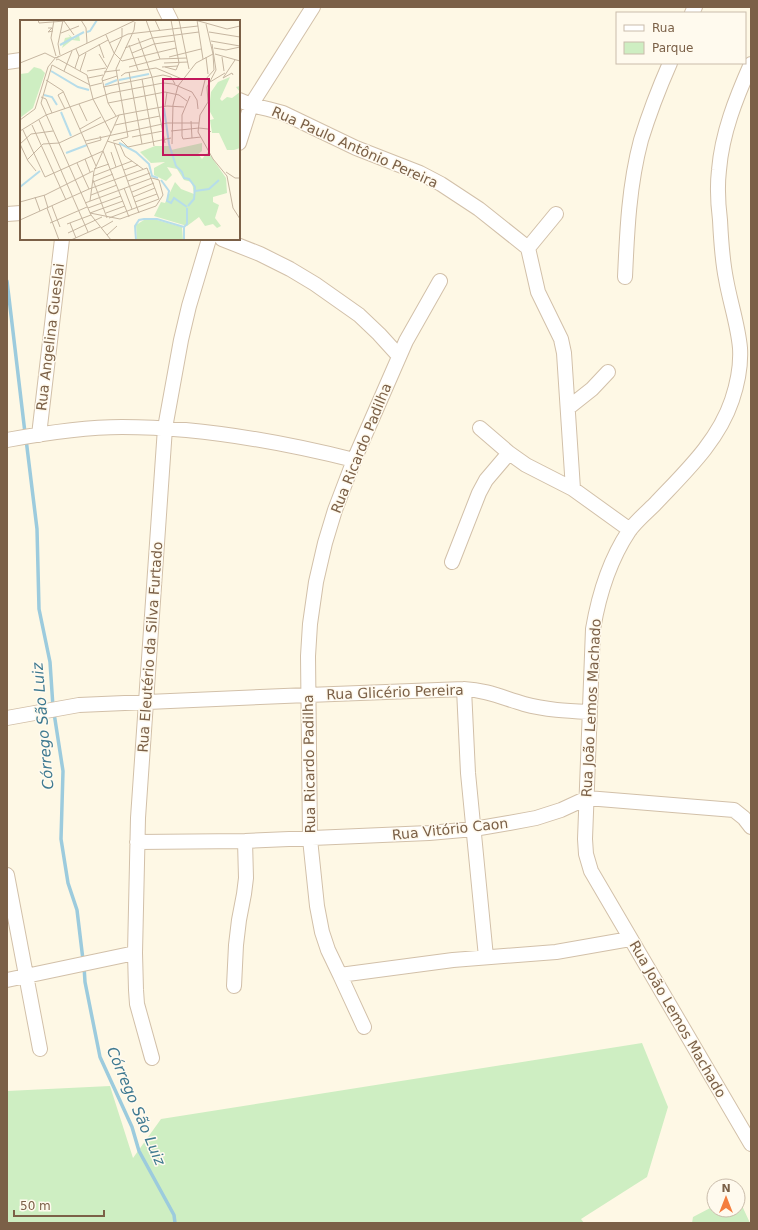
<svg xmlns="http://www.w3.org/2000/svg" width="758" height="1230" font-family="'DejaVu Sans',sans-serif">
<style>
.green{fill:#ceeec2}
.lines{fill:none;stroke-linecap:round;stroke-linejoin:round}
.stream{stroke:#9ccbdd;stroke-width:3.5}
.street-casing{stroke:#d2c0a9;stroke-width:16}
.street{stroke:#fff;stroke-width:14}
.labels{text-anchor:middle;stroke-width:3;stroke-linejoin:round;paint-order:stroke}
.street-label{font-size:14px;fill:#7b6047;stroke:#fffaee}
.water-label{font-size:15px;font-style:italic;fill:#3e7990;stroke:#fffaee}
.inset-river{fill:none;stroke:#b7ddea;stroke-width:2}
.inset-road{fill:none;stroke:#c6b6a1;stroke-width:1}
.view{fill:#c2185b;fill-opacity:0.15;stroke:#c2185b;stroke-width:2}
.inset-edge{fill:none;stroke:#7b6047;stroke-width:2}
</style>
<rect width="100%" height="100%" fill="#fef8e5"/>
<path class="green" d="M642,1043L668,1107L647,1177L581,1219L584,1223H7V1091L110,1086L133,1158L161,1119Z
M738,1197L750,1223H692L693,1217L714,1206V1210H738Z"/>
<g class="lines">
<path class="stream" d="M7,281L25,433
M26,439L37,529L39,609L50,662L53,707
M54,713L63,771L61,839L68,883L77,910L83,960
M84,966L85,982L100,1057L132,1127L139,1151L174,1215L175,1223"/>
<defs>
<path id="street" d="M164,7L171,21
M692,13L695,7
M7,62L21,60
M751,64C736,98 722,133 719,170C717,187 718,204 720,220C721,240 722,259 726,279C730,302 738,325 740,348C741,364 737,385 732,400C718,442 684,473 655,504C646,513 636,521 629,531C609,561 599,594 593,629L585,839L586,854L591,871L751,1144
M239,100L251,105L268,109L283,113L356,148L420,173L441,184L479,209L528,248L538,292L561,339L564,353L573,489
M239,143L251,105L313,7
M7,214L21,213
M222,239L260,254L290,269L315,284L359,315L379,334L399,356
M528,248L556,214
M625,277C627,231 629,185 641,140C649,114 659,88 670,63
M440,281L406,341L354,460L335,510L325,543L316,582L310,624L308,656L310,839L317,906L322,932L328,950L340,975L453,960L556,952L630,939
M568,408L592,389L608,372
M480,428L509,453L526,465L573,489L630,530
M39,435L62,239
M7,440C45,433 84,427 122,427C201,427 278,441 354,460
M452,562L479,493L486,480L509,453
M464,689L468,773L486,957
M7,718L79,705L308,695L464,689C487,690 503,698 524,704C546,710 568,711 589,712
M137,842L245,841L429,833L474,829L509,823L536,818L561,810L587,798L734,810L744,818L751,827
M7,875L40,1049
M340,975L364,1027
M7,980L135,953
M234,986L236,945L239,920L244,894L246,878L245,841
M152,1058L137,1004L136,990L135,953L138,818L146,702L165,428L181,340L189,306L209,239"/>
</defs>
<use href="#street" class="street-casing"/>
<use href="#street" class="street"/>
</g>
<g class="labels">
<g class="street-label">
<text transform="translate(355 147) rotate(24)" y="5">Rua Paulo Antônio Pereira</text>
<text transform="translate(50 337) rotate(-83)" y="5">Rua Angelina Gueslai</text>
<text transform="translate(361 448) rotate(-68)" y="5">Rua Ricardo Padilha</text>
<text transform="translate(150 647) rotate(-86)" y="5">Rua Eleutério da Silva Furtado</text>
<text transform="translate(395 692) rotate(-2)" y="5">Rua Glicério Pereira</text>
<text transform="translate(591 708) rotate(-87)" y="5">Rua João Lemos Machado</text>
<text transform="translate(309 764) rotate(-91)" y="5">Rua Ricardo Padilha</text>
<text transform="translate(450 829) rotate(-6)" y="5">Rua Vitório Caon</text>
<text transform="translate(678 1019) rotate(60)" y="5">Rua João Lemos Machado</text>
</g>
<g class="water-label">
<text transform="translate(43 726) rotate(-95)" y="5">Córrego São Luiz</text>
<text transform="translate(136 1106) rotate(67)" y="5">Córrego São Luiz</text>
</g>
</g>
<g transform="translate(20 20)">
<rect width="220" height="220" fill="#fef8e5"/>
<path d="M48,14L54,19L59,15L60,21L52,20L42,28L45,18L50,17ZM14,47L21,49L25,53L13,88L0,98V54L8,53ZM210,57L200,79L202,81L207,77L212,78L220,72L216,67L220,66V128L214,130H207L199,113H192L190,100L194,99L189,90L191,72L198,62ZM182,123V131L178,134L182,139L188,132L206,158L207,173L193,177V182L199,185L195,198L201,206L197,208L193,204L185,206L179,197L167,206L134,196L141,182L145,183L155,162L161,169L174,174L172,162L164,160L157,149L147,147L152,155L146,161L134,155V148L145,142L131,143L120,132L135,126H149L151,130ZM124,200H137L162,207L163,220H117L116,205Z" fill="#ceeec2"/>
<path class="inset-river" d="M67,12L70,11L77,0M40,25L64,12M31,51L58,67L69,70M99,60L129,54M85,65L97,60M24,75L32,77L37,85M144,88L149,124L156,146L162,152L164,158L169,159L175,167L174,179L168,186M41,92L51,116M99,123L116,132L129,144L132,156L138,158M46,133L67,125M141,160L149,171L147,181L151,183L154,178L167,187M0,167L20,151M175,171L189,169L199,160M164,207L167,204V188M164,207V220M116,220L115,206L119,200L124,199H137L164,207"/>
<path class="inset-road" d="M18,0L19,3L45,1M34,0L31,18L36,36M61,0L66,8L67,23M126,0L140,39M135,0L140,11M159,0L169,49M175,0L207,9L220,6M177,0L183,39M44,1L54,15M28,8H32L28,12L33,11M189,12L220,17M41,13L59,6M86,15L94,33L102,41L156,28M118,18L132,57L145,123M191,21L220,26M89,23L108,14L178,6M79,24L84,38M192,24L196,50L187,67L188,82L180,95L178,112L193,139L207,156L213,188L220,199M109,25L118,50M105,28L132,18L179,12M194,28L206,30L220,27M112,33L134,24L155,21M79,34L87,47M195,34L220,41M40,35L38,24L43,0M39,36L36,38L116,0M59,36L88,20M149,37L181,29M186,37L188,54M202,37L204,51M36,40L38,39L67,55L73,79L91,113M0,43L25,33L35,38M144,43L168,42M32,45L21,83L71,195L91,220M32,45L70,65M109,47L140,39L167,38M142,47L158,46M145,47L156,50L159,43L151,0M55,48L59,36L56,29M44,51L52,31M60,51L66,33M67,51L86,48M84,52L100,50M109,52L122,124M213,55L212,53L203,58L215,40M101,56L105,53L136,48L162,59M68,58L83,55M122,59L134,126M26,60L43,71L76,146M82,61L97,56M190,62L205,53M70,66L82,63M83,67L143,55L151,57L155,64M43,72L38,75L45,89M170,76L162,95V116L163,119L181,117M181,76L185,60L194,50L193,34M21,77L26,79L32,93M88,83L145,72L159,75L167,81M59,84L67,101M145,86L147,72M96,96L88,83L82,59L102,17V8M0,100L15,89L28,47L36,37M19,100L68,212M171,101L172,118M12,105L46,180M95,105L140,96M60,109L81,97M3,110L25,157L83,131M0,111L26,95L91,73L143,63L153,64L172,72L177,80L178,89M151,111L179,108L188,109L191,112M112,117L143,111M101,120L108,127L151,118M65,121L147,103H179M87,121L100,125L105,136L123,149M93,121L108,117L96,49L114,10L115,2M94,123L119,193M0,124L11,114L33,111M0,124L8,141L16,151M67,124L81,120L80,116M152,124L153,85L158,66L176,43L193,34L186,4M83,131L109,197M91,132L96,147M65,139L70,152M7,140L23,124L39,123L99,95L147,86L164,87M57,143L69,169M74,149L89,144M104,150L118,145M206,152L215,158H220M73,156L112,141M73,160L87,198M108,161L130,153M73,162L93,154M104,168L112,189M112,172L134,163M24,175L28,188M71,175L97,165M15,177L20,191M113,177L135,168M70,181L74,151L99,95M0,182L25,175L73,151M115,182L137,174M65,183L132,158L139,160L143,175L136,186L100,199L70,193M32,186L40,207M27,188L39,220M68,188L101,176M70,193L103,181M86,193L105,186M89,198L139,179M0,200L69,169L127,148L139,179M30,203L67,187M50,203L56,218M47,204L71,195M81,208L93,201M48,213L82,197M87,215L97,206M51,220L80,207"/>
<path class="view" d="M143,59H189V135H143Z"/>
<rect width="220" height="220" class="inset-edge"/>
</g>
<rect width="758" height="1230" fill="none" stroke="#7b6047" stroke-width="16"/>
<rect x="616" y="12" width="130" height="52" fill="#fffaee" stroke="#cabcab"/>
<rect x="624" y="25" width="20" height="6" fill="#ffffff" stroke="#cabcab"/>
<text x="652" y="32" font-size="12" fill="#7b6047">Rua</text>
<rect x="624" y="42" width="20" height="12" fill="#ceeec2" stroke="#cabcab"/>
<text x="652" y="52" font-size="12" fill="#7b6047">Parque</text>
<g transform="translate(726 1198)"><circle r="19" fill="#fffaee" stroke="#cabcab"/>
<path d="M0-3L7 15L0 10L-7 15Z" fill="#f47e3f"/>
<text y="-6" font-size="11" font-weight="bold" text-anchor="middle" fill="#7b6047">N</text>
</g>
<path d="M14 1210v6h90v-6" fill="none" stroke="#7b6047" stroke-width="2"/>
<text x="20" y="1210" font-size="12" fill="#7b6047" stroke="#fffaee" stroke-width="3" paint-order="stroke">50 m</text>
</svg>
